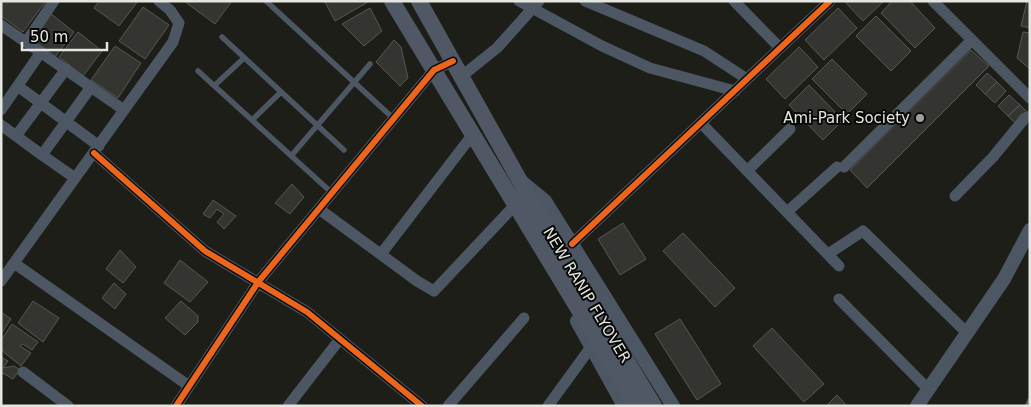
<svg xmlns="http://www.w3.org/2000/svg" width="1031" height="407" font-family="'DejaVu Sans',sans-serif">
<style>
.building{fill:#343530;stroke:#575753}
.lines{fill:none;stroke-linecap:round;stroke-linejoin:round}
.service{stroke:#4d5663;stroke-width:5.5}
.minor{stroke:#4d5663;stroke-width:11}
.tertiary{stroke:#4d5663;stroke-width:14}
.secondary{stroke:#4f5864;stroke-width:16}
.rail{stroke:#545a5c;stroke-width:3;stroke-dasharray:10 5;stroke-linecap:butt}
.cycleway-casing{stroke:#080906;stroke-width:9}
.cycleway{stroke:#eb651d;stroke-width:6}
.poi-dot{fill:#9fa09a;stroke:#080906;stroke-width:2}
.labels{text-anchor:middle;stroke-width:4;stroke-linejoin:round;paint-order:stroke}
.poi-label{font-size:15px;fill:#e5e6e0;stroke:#080906;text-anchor:end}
.street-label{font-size:15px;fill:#e5e6e0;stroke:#080906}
</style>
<rect width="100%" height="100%" fill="#1d1e18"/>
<path class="building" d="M1,1H46L23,32L1,16Z
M99,1H138L119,26L94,8Z
M184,1H232L215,24Z
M327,1H367L368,2L335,21L325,2Z
M844,1H884L863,21Z
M892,1H910L935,28L915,48L881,13Z
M1027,1H1030V28L1021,26Z
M143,7L169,25L145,59L119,41Z
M370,8L382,31L364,46L342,24Z
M838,8L857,28L824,60L805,40Z
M50,13L74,32L55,57L31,38Z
M876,16L911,51L891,71L856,36Z
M78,32L102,51L83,76L59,57Z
M1023,32L1030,33V69L1017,58Z
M394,40L401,47L408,78L400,86L376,62Z
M115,46L141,63L118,98L91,80Z
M799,47L818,67L785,99L766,79Z
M971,50L989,66L867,188L850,170Z
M832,59L867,94L847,114L812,79Z
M987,73L997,82L985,94L976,85Z
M997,82L1006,91L995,103L985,94Z
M809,85L843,120L823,140L789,105Z
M1009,95L1020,105L1008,116L998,106Z
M1020,105L1028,113L1016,124L1008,116Z
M292,184L304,197L290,214L275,203Z
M213,200L236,216L224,229L217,222L224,214L217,209L210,218L203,214Z
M623,223L646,259L620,275L598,239Z
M683,233L735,288L715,307L663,251Z
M120,250L136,267L123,283L106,269Z
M180,260L208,282L190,302L164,283Z
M114,283L126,294L115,309L102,298Z
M33,301L59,318L43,342L18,323Z
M181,301L198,316V322L185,335L165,318Z
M1,312L11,319L1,334Z
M680,319L721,384L697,400L655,334Z
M12,324L38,342L32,350L23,344L20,346L31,353L21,366L1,350V340Z
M772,328L824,384L804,402L753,346Z
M1,357L8,361L3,368L14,366L20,370L13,379L1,372Z
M837,395L847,406H826Z"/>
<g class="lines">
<path class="service" d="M266,1L394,119
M222,37L344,150
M198,71L332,193
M215,85L244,58
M252,120L281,92
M291,156L370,64"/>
<path class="minor" d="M519,1L602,46L650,68L735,91
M585,1L704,51L747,79
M734,1L780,48
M933,1L1030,98
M1,25L124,110
M26,42L54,1
M462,76L497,48L539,1
M19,87L99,146
M1,110L41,52
M701,123L839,266
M1,125L42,155
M16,136L66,69
M94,153L205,251L307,312L422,406
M844,167L972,40
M747,171L790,129
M75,178L42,155L91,87
M955,196L993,157L1025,118L1030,116
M319,209L417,281L434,291L516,204
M787,212L837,167
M572,244L830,1
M381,254L473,134
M828,254L863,231L967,333
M14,263L189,386
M1,281L173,42L179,23L170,10L159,1
M839,299L928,389
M23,372L68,406
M176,406L259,281L434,70L453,61
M288,406L340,339
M448,406L524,318
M548,406L591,347"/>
<path class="tertiary" d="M523,183L545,201L673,406
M577,321L624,406
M917,406L1004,279L1030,230"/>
<path class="secondary" d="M392,1L637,406
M419,1L539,215L654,406"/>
<path class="rail" d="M1026,406L1030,398"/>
<defs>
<path id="cycleway" d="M94,153L205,251L307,312L422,406
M572,244L830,1
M176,406L259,281L434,70L453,61"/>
</defs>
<use href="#cycleway" class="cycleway-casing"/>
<use href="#cycleway" class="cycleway"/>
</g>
<circle class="poi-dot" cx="920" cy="118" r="5"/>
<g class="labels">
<g class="poi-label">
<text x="910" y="123">Ami-Park Society</text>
</g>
<g class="street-label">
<text transform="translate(587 295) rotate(59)" y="5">NEW RANIP FLYOVER</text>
</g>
</g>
<rect width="1031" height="407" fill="none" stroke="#e5e6e0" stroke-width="5"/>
<path d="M22 42v8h85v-8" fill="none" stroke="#e5e6e0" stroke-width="2.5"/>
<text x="30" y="42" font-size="15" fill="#e5e6e0" stroke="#080906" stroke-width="4" paint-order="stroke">50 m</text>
</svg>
